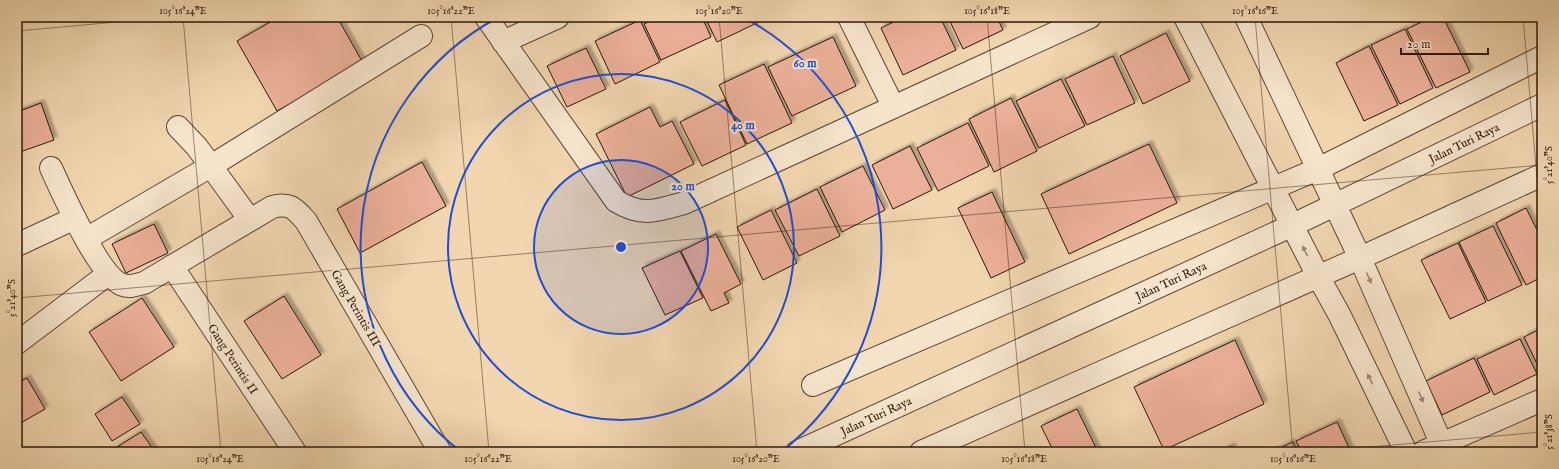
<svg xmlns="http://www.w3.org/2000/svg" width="1559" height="469" font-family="'IM FELL English',serif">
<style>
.building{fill:#ebb099;stroke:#2c1709;filter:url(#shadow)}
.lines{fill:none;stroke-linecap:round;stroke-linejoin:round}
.minor-casing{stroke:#5d4733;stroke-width:24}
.minor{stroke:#f6e4cc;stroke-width:22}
.oneway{fill:#9b8874}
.ticks{fill:none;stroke:#2c1709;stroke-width:1;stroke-opacity:0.45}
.ring{fill:none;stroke:#1d4ed8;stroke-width:2}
.labels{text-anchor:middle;stroke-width:4;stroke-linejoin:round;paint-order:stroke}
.street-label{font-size:12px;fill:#2c1709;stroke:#f6e4cc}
.centre{fill:#1d4ed8;stroke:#f6e4cc;stroke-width:2}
.ring-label{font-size:12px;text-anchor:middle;font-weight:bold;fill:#1d4ed8;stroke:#f6e4cc;stroke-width:4;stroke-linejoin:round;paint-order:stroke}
.neatline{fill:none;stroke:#2c1709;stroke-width:1.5}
.ticks-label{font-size:10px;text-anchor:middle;fill:#2c1709}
</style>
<defs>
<filter id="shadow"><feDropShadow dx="3.5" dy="-3.5" stdDeviation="1" flood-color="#0004"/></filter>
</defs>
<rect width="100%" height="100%" fill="#f1d6b0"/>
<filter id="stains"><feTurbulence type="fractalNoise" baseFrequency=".005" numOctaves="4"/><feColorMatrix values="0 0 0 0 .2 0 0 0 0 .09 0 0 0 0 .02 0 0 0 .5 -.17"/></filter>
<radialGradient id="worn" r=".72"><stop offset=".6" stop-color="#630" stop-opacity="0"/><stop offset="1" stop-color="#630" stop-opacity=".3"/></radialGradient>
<path class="building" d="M279,17H337L363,63L277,111L237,41Z
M659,17H702L711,37L661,60L644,24Z
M705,17H757L759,22L717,42Z
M904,17H940L956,50L903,75L881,28Z
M948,17H997L1003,30L963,49Z
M1432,17H1443L1470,72L1436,88L1407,29Z
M640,20L660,62L615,84L595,41Z
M1405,29L1433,88L1400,104L1371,45Z
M1166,33L1190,81L1143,104L1120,56Z
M833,37L856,86L792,116L768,67Z
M1369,46L1398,105L1364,121L1336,63Z
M586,48L606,89L567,107L547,66Z
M1113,56L1135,103L1087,125L1065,79Z
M764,64L792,123L747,144L719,85Z
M1061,79L1085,126L1039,148L1016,101Z
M1011,98L1037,151L994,172L969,119Z
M725,100L746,145L702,166L680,122Z
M41,103L54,140L17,153V112Z
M650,107L660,127L672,121L694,164L627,197L596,134Z
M968,123L989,166L938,191L917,148Z
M1149,144L1177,203L1069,254L1041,194Z
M910,146L932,190L893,209L872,165Z
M422,162L446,206L360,253L337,209Z
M863,166L885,210L842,232L820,187Z
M817,189L840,236L799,256L775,210Z
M992,192L1025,262L991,278L958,208Z
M1526,208L1542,240V277L1526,285L1496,223Z
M771,210L797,263L763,280L737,227Z
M154,224L168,253L126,273L112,244Z
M1493,226L1522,285L1488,301L1459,242Z
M716,234L741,284L724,293L729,303L711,311L681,251Z
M1458,243L1486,302L1450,319L1421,260Z
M680,251L703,298L665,315L642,268Z
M284,296L321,355L282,379L244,321Z
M142,298L174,347L121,381L89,332Z
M1542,328V371L1541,372L1524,337Z
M1520,339L1537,374L1494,395L1477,359Z
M1235,340L1264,404L1164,450L1134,387Z
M1474,358L1490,392L1442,415L1426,381Z
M27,378L45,409L17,425V383Z
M122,397L140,424L112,441L95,414Z
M1077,409L1098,452H1054L1041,426Z
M1337,422L1351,452H1302L1296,441Z
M141,432L155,452H116L114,449Z
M1293,442L1298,452H1271Z
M1232,446L1234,452H1220Z
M1542,446V452H1530Z"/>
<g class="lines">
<defs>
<path id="minor" d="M486,17L616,201C642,217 656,211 684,203L1090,17
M849,17L893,106
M1185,17L1318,276L1340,316L1406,452
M1246,17L1360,258L1445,452
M503,42L558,17
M178,127L197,147L250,220
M51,168C62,192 100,278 123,285C130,288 138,284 144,283L272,207C290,202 295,209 306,221L440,452
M86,239L211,166L421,36
M17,245L75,218
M172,266L295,452
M17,343L108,274
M813,385L1318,169L1542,57
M797,452L1293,225L1542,105
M921,452L1360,258L1542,175
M1423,452L1542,400"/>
</defs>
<use href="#minor" class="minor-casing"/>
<use href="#minor" class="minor"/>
</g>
<defs><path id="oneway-solid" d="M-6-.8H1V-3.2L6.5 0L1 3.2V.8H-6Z"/></defs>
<g class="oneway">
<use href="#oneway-solid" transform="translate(1305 251) rotate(-116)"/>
<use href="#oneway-solid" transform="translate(1369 278) rotate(66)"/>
<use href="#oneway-solid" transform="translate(1370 379) rotate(-116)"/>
<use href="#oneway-solid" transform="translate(1421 397) rotate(67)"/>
</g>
<path class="ticks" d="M183,17L221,452M451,17L489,452M719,17L757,452M987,17L1025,452M1255,17L1293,452M1523,17L1542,235M17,31L172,17M17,298L1542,165M1313,452L1542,432"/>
<circle cx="621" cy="247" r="87" fill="#1d4ed8" fill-opacity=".12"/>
<g class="ring">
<circle cx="621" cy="247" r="87"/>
<circle cx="621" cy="247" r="173"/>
<path d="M461 452A260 260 0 0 1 499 17M743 17A260 260 0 0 1 781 452"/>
</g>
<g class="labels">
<g class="street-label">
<text transform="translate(1464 143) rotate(-26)" y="4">Jalan Turi Raya</text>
<text transform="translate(1171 281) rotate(-25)" y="4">Jalan Turi Raya</text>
<text transform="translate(356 308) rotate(60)" y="4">Gang Perintis III</text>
<text transform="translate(233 359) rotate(57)" y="4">Gang Perintis II</text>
<text transform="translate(876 416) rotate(-25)" y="4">Jalan Turi Raya</text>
</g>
</g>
<circle cx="621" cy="247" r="6" class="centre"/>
<g class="ring-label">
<text x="805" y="67">60 m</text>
<text x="743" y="129">40 m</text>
<text x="683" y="190">20 m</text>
</g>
<rect width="1559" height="469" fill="none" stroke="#f1d6b0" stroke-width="44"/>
<path d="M1401 48v6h87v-6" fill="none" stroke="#2c1709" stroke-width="2"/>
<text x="1407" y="48" font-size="12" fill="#2c1709" stroke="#f6e4cc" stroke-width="3" paint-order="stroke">20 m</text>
<rect x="22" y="22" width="1515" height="425" class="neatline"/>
<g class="ticks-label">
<text x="183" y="14">105°16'24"E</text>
<text x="451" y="14">105°16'22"E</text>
<text x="719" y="14">105°16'20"E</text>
<text x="987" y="14">105°16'18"E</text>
<text x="1255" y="14">105°16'16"E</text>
<text transform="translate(1548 165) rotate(-90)" y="4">5°21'40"S</text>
<text transform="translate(11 298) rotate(-90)" y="4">5°21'40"S</text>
<text transform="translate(1548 432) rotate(-90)" y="4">5°21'38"S</text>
<text x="220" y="462">105°16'24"E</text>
<text x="488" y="462">105°16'22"E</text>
<text x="756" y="462">105°16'20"E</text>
<text x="1024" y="462">105°16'18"E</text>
<text x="1293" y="462">105°16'16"E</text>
</g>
<rect width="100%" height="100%" filter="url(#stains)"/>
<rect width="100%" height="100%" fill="url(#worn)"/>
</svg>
